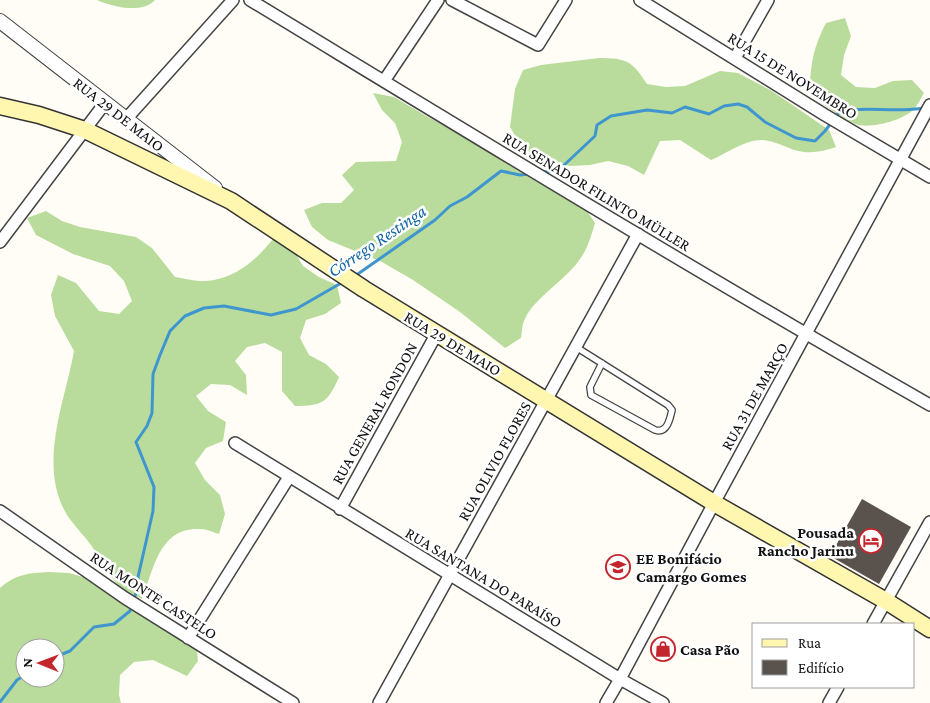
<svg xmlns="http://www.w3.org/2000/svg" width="930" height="703" font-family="'Crimson Pro',serif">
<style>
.forest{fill:#b9dc9c;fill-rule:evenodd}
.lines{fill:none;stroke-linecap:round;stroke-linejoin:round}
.stream{stroke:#3f96cf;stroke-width:3}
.building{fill:#5a524d}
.service-casing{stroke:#444;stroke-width:8}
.minor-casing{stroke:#444;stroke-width:14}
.tertiary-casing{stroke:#444;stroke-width:16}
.secondary-casing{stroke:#333;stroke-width:19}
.service{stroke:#fff;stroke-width:5.5}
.minor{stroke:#fff;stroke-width:11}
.tertiary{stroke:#fff;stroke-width:14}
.secondary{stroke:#fff6b0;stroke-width:16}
.labels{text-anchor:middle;stroke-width:5;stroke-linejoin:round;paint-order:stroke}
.street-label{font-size:16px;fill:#111;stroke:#fff}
.poi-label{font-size:16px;font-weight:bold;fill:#111;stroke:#fff;text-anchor:start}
.water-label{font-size:18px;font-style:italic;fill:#1768a6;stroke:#fff}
</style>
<rect width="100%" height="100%" fill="#fffdf5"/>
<path class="forest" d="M97,0H155C143,14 112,7 97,0Z
M845,18L851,36L844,55L841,75L856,87L875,88L893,81L912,80L924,93C921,98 918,105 914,109C904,120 874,128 859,125C849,123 819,102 810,94C810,66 813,48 826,23Z
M599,58C627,58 632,61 647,84L666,87L685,86L720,71L738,73L772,91L829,130L836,147C824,151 812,154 798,151C786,148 774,140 761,140C742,141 728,153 711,160L680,140L660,141L644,175L628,166L608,161L590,165L571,166L553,163L535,156L520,144L510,127L515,89L523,70L541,65Z
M373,93L394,97L428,117L462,135L532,179L585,208L595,223C591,236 588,248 580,259C567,279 533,299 525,319C522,324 522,332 521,338L505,348L460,312L413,280L382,262L328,240L312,227L304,210L322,203H341L354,190L342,175L356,162L396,161L402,142L395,123L382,110Z
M46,211L62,221L80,227L136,237L152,248L175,277C187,279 202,283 214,280C241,275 261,255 277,234L294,251L303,266L319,277L337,285L341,303L325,314L306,320L300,338L309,355L326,364L339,377C328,402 323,406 295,406L282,391V352L265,343L247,347L235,361L246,375L247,395L230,385L211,384L196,396L208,411L226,422L223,441L206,448L195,463L205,480L220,495L225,514L219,534C213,532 206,529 200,529C159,527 154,569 142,599C137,596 129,595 124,591C111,580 102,562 93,548C85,536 74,526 67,515C37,465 65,402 74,351L55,316L51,295L58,275L76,283L99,311L119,314L132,301L124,281L110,266L73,254L36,235L27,218Z
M49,572L69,573L90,579L197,651L198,661L187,676L153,660L134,662L120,675L119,695L121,703H0V588C16,574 29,573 49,572ZM25,648H55V678H25Z"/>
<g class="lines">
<path class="stream" d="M543,172L553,171L562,167L595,136L597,125L611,116L647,110L672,113L685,107L709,114L724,106L738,104L747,107L765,122L796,138L815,141L825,131L840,111C867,106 896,113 924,108
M355,276L435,220L450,206L467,197L501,171L520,175L529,174
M134,599L138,587V577L153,511L154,487L136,442L147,426L152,413L153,374L160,355L170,331L185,316L204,308L224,306L271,315L296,309L343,282
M55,657L70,651L94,627L114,624L130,611L132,605
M0,702L17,680L25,675"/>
</g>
<path class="building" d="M862,499L911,527L879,584L830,556Z"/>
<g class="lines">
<defs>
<path id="service" d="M576,347L668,405L672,410C670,419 667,434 655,430L591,395L590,387L602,363"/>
<path id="minor" d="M250,0C476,137 701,275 930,405
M452,0L538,45L566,0
M640,0L825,115L930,177
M735,58L768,0
M384,81L438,0
M126,119L233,0
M0,242L105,103
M235,443L620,679L663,703
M340,509L437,333
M0,511L125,598L293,703
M873,624L930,522
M188,638L289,477
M379,703L638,234
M606,703L620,679L714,503L930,105
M829,703L838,687"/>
<path id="tertiary" d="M0,21L215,188"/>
<path id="secondary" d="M0,106L39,115L85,130L231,201L364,289L714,503L886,601L930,629"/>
</defs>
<use href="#service" class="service-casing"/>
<use href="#minor" class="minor-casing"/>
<use href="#tertiary" class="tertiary-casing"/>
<use href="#secondary" class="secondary-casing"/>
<use href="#service" class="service"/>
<use href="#minor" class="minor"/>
<use href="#tertiary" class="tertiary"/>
<use href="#secondary" class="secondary"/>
</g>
<defs>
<symbol id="hotel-ring" viewBox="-11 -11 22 22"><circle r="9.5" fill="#fff" stroke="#c4262e" stroke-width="1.5"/><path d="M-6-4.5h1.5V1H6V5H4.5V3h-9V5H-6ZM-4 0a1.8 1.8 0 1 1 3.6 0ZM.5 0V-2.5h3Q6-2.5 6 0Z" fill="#c4262e"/></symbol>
<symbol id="school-ring" viewBox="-11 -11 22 22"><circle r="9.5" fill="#fff" stroke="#c4262e" stroke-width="1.5"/><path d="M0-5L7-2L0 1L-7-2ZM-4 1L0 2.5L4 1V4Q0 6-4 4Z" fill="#c4262e"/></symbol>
<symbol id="shop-ring" viewBox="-11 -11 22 22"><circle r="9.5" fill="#fff" stroke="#c4262e" stroke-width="1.5"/><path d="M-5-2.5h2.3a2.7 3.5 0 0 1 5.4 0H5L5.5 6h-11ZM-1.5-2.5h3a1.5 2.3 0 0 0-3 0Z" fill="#c4262e"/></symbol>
</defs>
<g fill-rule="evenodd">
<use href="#hotel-ring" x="857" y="527" width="28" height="28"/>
<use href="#school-ring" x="604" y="553" width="28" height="28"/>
<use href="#shop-ring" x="649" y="635" width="28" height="28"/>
</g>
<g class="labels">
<g class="street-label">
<text transform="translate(793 75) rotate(32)" y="6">RUA 15 DE NOVEMBRO</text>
<text transform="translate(119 114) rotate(38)" y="6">RUA 29 DE MAIO</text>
<text transform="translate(597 191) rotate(31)" y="6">RUA SENADOR FILINTO MÜLLER</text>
<text transform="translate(453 343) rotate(31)" y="6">RUA 29 DE MAIO</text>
<text transform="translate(754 396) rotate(-61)" y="6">RUA 31 DE MARÇO</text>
<text transform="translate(374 413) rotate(-61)" y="6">RUA GENERAL RONDON</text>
<text transform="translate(494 461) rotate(-61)" y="6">RUA OLIVIO FLORES</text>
<text transform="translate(484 577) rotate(31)" y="6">RUA SANTANA DO PARAÍSO</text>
<text transform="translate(154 595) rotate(33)" y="6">RUA MONTE CASTELO</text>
</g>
<g class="poi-label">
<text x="854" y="538" text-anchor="end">Pousada<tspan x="854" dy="18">Rancho Jarinu</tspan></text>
<text x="636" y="564">EE Bonifácio<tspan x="636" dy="18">Camargo Gomes</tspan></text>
<text x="680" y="655">Casa Pão</text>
</g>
<g class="water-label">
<text transform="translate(377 241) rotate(-34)" y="6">Córrego Restinga</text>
</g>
</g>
<rect x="752" y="623" width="162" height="65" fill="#ffffff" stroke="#a0a0a0"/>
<rect x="762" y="639" width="25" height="8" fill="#fff6b0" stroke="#a0a0a0"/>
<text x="798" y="648" font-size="15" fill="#111111">Rua</text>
<rect x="762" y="660" width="25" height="15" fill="#5a524d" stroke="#a0a0a0"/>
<text x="798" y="673" font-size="15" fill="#111111">Edifício</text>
<g transform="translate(40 663) rotate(271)"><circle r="24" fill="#ffffff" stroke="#a0a0a0"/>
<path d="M0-4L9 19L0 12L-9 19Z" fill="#c4262e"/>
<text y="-8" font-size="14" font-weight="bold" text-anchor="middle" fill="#111111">N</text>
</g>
</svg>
